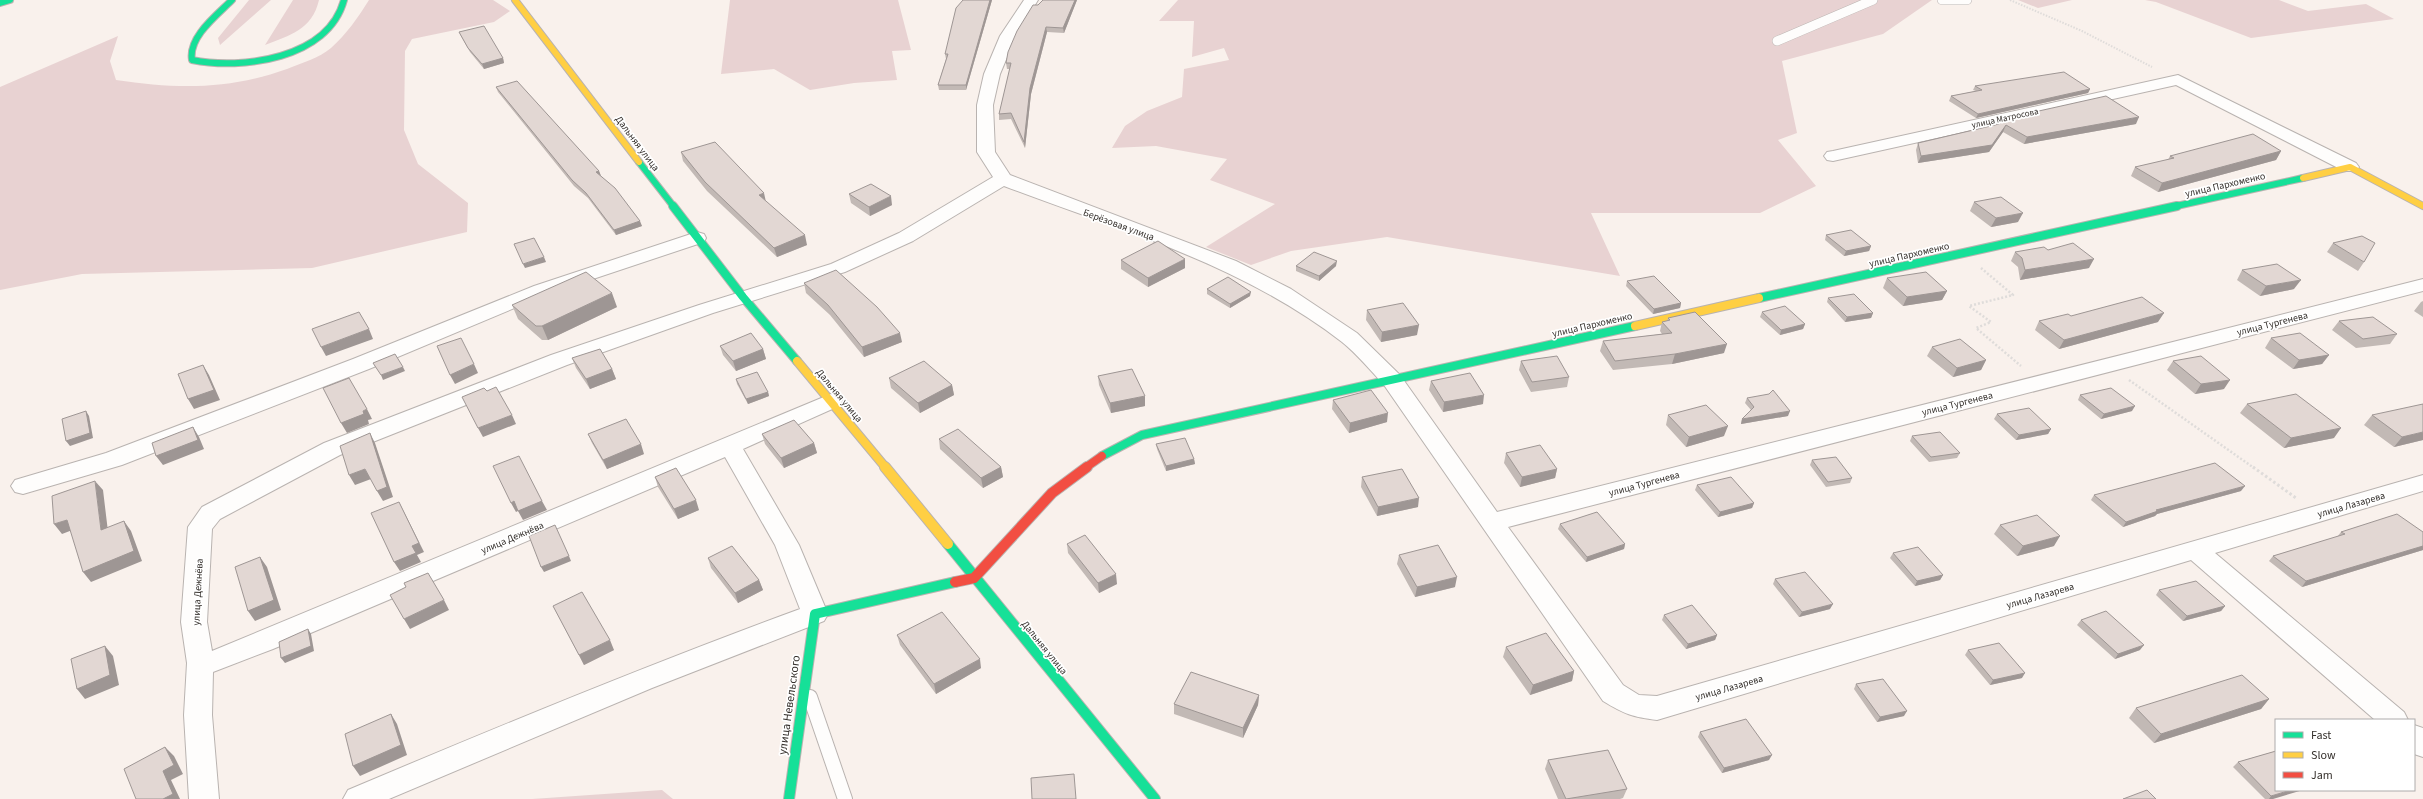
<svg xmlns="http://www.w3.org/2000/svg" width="2423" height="799" font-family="'Source Sans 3',sans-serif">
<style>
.green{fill:#e8d2d2}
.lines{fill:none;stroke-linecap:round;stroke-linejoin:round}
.lane-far1-casing{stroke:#b9b3b0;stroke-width:10}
.lane-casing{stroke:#b9b3b0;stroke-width:16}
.street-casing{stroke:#b9b3b0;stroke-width:2}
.fast-far2-casing{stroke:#b9b3b0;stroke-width:8}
.fast-far1-casing{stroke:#b9b3b0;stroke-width:10}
.fast-casing{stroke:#b9b3b0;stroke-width:12}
.slow-far2-casing{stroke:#b9b3b0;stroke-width:8}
.slow-far1-casing{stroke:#b9b3b0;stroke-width:10}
.slow-casing{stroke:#b9b3b0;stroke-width:12}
.jam-far1-casing{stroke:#b9b3b0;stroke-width:10}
.jam-casing{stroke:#b9b3b0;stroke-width:12}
.path-far2{stroke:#dfdcda;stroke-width:2;stroke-dasharray:1.5 1.5;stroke-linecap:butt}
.path-far1{stroke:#dfdcda;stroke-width:2.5;stroke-dasharray:2 2;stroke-linecap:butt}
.path{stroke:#dfdcda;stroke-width:3;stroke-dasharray:2.5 2.5;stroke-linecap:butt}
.lane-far1{stroke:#fefdfc;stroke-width:9}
.lane{stroke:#fefdfc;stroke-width:14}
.street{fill:#fefdfc;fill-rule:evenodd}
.fast-far2{stroke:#16e098;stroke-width:6}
.fast-far1{stroke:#16e098;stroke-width:8}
.fast{stroke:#16e098;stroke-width:10}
.slow-far2{stroke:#ffcf43;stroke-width:6}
.slow-far1{stroke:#ffcf43;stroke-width:8}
.slow{stroke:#ffcf43;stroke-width:10}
.jam-far1{stroke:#f24e42;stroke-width:8}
.jam{stroke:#f24e42;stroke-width:10}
.wall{fill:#c2b9b5}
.shaded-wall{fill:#9e9694}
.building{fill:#e2d7d3;stroke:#9e9694}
.labels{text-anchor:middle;stroke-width:3.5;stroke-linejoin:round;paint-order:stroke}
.far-street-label{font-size:9px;fill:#35302c;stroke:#fff}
.street-label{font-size:10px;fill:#35302c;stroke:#fff}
.near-street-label{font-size:12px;fill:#35302c;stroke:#fff}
</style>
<rect width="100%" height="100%" fill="#f9f1ec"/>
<path class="green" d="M249,0H271L220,45L218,38Z
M293,0H319C312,30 290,35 265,45Z
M369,0H493L510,11L494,22L412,39L405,51L404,130L418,164L468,203L467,232L312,268L82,274L0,290V87L118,36L110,61L116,80C177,89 228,90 287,69C302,63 319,58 331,48C346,35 359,16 369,0Z
M730,0H898L911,50L892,51L897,80L854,83L810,90L774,69L721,74Z
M1178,0H1932L1883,34L1782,61L1797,133L1778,140L1816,186L1760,213H1591L1620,276L1387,237L1291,251L1251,265L1206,247L1275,204L1210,180L1227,159L1156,146L1112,148L1125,126L1147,111L1182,97L1184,69L1229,60L1224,48L1192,57L1194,21H1159Z
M2018,0H2072L2038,8Z
M2145,0H2279L2308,11L2366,4L2394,19L2251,38L2156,2Z
M662,790L673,799H532Z"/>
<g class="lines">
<defs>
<path id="lane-far1" d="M1942,0H1967
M1777,41L1873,0"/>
<path id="lane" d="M810,697L845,799"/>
<path id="street" d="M1024,0H1038L1016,36L1000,74L993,105L995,152L1010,175L1236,261L1291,289L1357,333L1400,375L1497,512L2423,279V291L1508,527L1623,685L1639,695L1657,696L2423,475V491L2215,553L2404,712L2408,720H2375L2191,560L1657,720C1633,717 1624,714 1603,701L1384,385C1371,371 1357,354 1342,342C1243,265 1120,230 1004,186L913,241L845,272L713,313L567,365L340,455L220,519L212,529L207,622L212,651L831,394L839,396L842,401L839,406L743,449L799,545L828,614L824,621L652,688L389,799H343L348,790C497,727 647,665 800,609L775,545L725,457L273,649L213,672L212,715L219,799H189L184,715L187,663L181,622L188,527L202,507L324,443L551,355L699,305L831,264L899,233L993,177L977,152V105L984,74L1000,36Z
M2178,75L2356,163L2359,167L2356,171H2344L2176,85L1833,161L1827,160L1824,156L1827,152L1833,151Z
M697,232L704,234L706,238L704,242L548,294L369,369L122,465L23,494L15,492L11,486L15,480L106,453L353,359L534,286Z
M2414,725L2423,728V757L2414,754Z"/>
<path id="fast-far2" d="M232,0C217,15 188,37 192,60C242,70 328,59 344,0
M0,3L10,0
M639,162L674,207
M2172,207L2303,178"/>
<path id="fast-far1" d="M673,206L743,297L797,361
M1759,298L2177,206
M1102,456L1142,435L1635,326"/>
<path id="fast" d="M948,544L1155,799
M789,799L815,614L955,582"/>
<path id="slow-far2" d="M515,0L639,162
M2303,178L2350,167L2423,206"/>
<path id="slow-far1" d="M1635,326L1759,298
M797,361L886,468"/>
<path id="slow" d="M885,467L948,544"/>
<path id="jam-far1" d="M1085,468L1102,456"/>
<path id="jam" d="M955,582L974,578L1052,493L1087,467"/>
</defs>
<use href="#lane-far1" class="lane-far1-casing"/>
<use href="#lane" class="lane-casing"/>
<use href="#street" class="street-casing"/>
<use href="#fast-far2" class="fast-far2-casing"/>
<use href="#fast-far1" class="fast-far1-casing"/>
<use href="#fast" class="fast-casing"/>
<use href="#slow-far2" class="slow-far2-casing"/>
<use href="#slow-far1" class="slow-far1-casing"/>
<use href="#slow" class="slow-casing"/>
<use href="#jam-far1" class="jam-far1-casing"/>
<use href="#jam" class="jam-casing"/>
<path class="path-far2" d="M2010,0L2082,31L2152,67"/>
<path class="path-far1" d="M1981,268L2013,295L1969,306L1991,322L1976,328L2021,366
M2129,380L2254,468"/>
<path class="path" d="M2253,467L2296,498"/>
<use href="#lane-far1" class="lane-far1"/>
<use href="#lane" class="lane"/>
<use href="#street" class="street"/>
<use href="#fast-far2" class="fast-far2"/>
<use href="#fast-far1" class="fast-far1"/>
<use href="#fast" class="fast"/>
<use href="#slow-far2" class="slow-far2"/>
<use href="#slow-far1" class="slow-far1"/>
<use href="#slow" class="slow"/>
<use href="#jam-far1" class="jam-far1"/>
<use href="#jam" class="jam"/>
</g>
<path class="wall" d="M963,0H992L966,90H939L938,85L946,59L945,54Z
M1043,0H1077L1064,33L1047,32L1031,94L1025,148L1011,119L999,120V114L1010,69H1007L1006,63L1038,5Z
M459,32L503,58L504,63L484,69L470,52L461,36Z
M1975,86L2090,89L2088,93L1976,118L1949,101L1951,96L1976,91L1973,90Z
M496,87L599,171L601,176L642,226L616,235L588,198L574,186L498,92Z
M1994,121L2136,124L2024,144L2003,132L1989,152L1918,163L1916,150L1918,143L1992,125Z
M2281,151L2276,160L2158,192L2131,176L2135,167L2168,160L2170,156Z
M681,152L766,202L807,245L777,257L707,191L683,161Z
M849,194L892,205L870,216L851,203Z
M1974,202L2018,222L1991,227L1970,211Z
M1826,235L1871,246L1869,251L1844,256L1825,240Z
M2333,243L2364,262L2358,271L2327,252Z
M2048,250L2089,268L2020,280L2018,267L2011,261L2015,252Z
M1121,260L1185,268L1148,287L1121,269Z
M1296,266H1336L1319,281L1296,271Z
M2242,270L2294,289L2260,296L2237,280Z
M1887,278L1947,291L1942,300L1903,306L1883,288Z
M1627,281L1681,303L1680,308L1653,314L1626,286Z
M804,283L902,342L864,357L830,315L806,293Z
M1207,289L1250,296L1230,308L1207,294Z
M1828,298L1873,313L1871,318L1845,322L1827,302Z
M2423,301V317L2414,311L2421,302Z
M512,305L617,307L548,340H542L518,319Z
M1367,310L1417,335L1381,342L1366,320Z
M1762,312L1805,324L1803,329L1780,335L1760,317Z
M2071,316L2158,322L2059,349L2035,330L2039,321Z
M1668,318L1724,353L1672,364L1613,370L1600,351L1603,341L1662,334L1660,331L1662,322L1667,321Z
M2339,321L2397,334L2390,344L2356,348L2332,330Z
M2271,338L2329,355L2322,364L2293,369L2265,348Z
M720,346L763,349L766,359L736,371L723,355Z
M1932,347L1986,360L1981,370L1953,377L1927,356Z
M572,358L612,369L616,379L590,389L576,368Z
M1521,361L1569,377L1567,387L1531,392L1519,370Z
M2173,361L2224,389L2195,394L2167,370Z
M1098,376L1145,406L1111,413L1099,385Z
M889,378L952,385L954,395L920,413L891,388Z
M736,379L768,392L769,396L748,404L737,384Z
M1431,381L1483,404L1443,412L1429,390Z
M2080,395L2132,411L2101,419L2078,400Z
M1747,398L1788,416L1741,424L1742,419L1751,410L1745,403Z
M1333,400L1387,422L1349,433L1332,409Z
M2247,404L2334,438L2284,448L2240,413Z
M1997,414L2051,429L2048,434L2016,440L1994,419Z
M1668,415L1724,436L1686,447L1666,425Z
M2372,415L2423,440L2394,447L2364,425Z
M588,434L644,454L607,469L592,443Z
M762,434L814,443L817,453L784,468L765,444Z
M1912,436L1960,453L1957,458L1929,462L1910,441Z
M939,439L1001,467L1003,477L983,488L940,449Z
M1156,444L1194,459L1195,464L1166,471L1157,449Z
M1506,453L1557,469L1555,478L1520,487L1504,463Z
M1812,460L1852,478L1850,483L1826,487L1810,465Z
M655,477L699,510L678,519L658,487Z
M1362,477L1418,507L1377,516L1361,487Z
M1697,485L1754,503L1752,508L1718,517L1695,490Z
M2241,491L2157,514L2155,516L2123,527L2091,500L2094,495Z
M1560,524L1625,544L1624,549L1586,562L1558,529Z
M2000,525L2054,546L2017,556L1994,534Z
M2341,532H2423V550L2302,587L2269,561L2273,556L2337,537Z
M1067,544L1117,584L1099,593L1068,553Z
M1893,553L1943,575L1940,580L1915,586L1890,558Z
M1399,555L1455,587L1415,597L1397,564Z
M708,558L759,580L763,590L738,603L711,568Z
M1775,579L1830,609L1799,617L1773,584Z
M2159,590L2225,606L2221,611L2183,621L2156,595Z
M553,606L614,650L584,665Z
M1664,615L1717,635L1715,640L1686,649L1662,620Z
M2081,620L2140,650L2115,659L2077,625Z
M897,635L981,668L936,694L900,645Z
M1506,647L1574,671L1572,681L1530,695L1503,657Z
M1968,650L2022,678L1990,685L1965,655Z
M1856,684L1904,716L1877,722L1854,689Z
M1259,695L1258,705L1243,738L1174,714V704Z
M2269,699L2261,709L2154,743L2129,718L2136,708Z
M1700,732L1769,760L1722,773L1698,737Z
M2276,751L2273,799H2265L2233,767L2238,762Z
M1548,760L1627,789L1623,798L1620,799H1558L1545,769Z"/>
<path class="shaded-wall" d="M990,0H992L966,90V85Z
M1075,0H1077L1064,33L1063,28Z
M1046,27L1047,32L1031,94L1025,148L1024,142L1030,88Z
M503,58L504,63L484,69L482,64Z
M2090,89L2088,93L1976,118L1978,114Z
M2139,117L2136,124L2024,144L2027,137Z
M2006,125L2003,132L1989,152L1918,163L1921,156Z
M2281,151L2276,160L2158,192L2162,183Z
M599,171L601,176L596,172Z
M764,193L766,202L759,195Z
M891,196L892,205L870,216L869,207Z
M2023,213L2018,222L1991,227L1996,218Z
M640,221L642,226L616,235L614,230Z
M805,235L807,245L777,257L774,248Z
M1871,246L1869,251L1844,256L1846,251Z
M544,257L546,262L525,268L523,264Z
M1185,259V268L1148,287V278Z
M2094,259L2089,268L2020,280L2025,270Z
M1337,261L1336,266L1319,281V276Z
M2301,280L2294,289L2260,296L2266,286Z
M1947,291L1942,300L1903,306L1907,297Z
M1251,292L1250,296L1230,308V304Z
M612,293L617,307L548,340L542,326Z
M1681,303L1680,308L1653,314L1654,309Z
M1873,313L1871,318L1845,322L1847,317Z
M2164,313L2158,322L2059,349L2064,340Z
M1805,324L1803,329L1780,335L1781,330Z
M1419,325L1417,335L1381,342L1382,332Z
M369,329L373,339L326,356L321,347Z
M900,333L902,342L864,357L862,347Z
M1727,344L1724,353L1672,364L1675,354Z
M763,349L766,359L736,371L733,361Z
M2329,355L2322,364L2293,369L2299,360Z
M1986,360L1981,370L1953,377L1957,368Z
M474,364L478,373L455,384L450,375Z
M203,365L209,375L220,400L194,409L188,399Z
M403,367L405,371L383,380L381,375Z
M612,369L616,379L590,389L586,379Z
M2230,380L2224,389L2195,394L2201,384Z
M952,385L954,395L920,413L918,403Z
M768,392L769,396L748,404L746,399Z
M1484,395L1483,404L1443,412L1444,402Z
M1145,396V406L1111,413L1110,403Z
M2135,406L2132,411L2101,419L2104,414Z
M367,409L372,419L368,420L369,424L347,433L341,423L363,411Z
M86,411L89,416L93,438L70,446L66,441Z
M1790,411L1788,416L1741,424L1742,419Z
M1388,413L1387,422L1349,433L1350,423Z
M512,415L516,424L483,437L478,428Z
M1728,426L1724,436L1686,447L1689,437Z
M193,427L199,437L204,449L163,465L156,456Z
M2341,428L2334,438L2284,448L2291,438Z
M2051,429L2048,434L2016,440L2019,435Z
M2423,432V440L2394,447L2402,437Z
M370,433L375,443L393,497L383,501L377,491Z
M814,443L817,453L784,468L781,458Z
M641,444L644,454L607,469L603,460Z
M1194,459L1195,464L1166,471V466Z
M1001,467L1003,477L983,488L981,478Z
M365,469L371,479L355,485L349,475Z
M1557,469L1555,478L1520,487L1522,477Z
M95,481L103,490L109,540L101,530Z
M2245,486L2241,491L2157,514L2155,516L2123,527L2126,522L2156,510Z
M1419,498L1418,507L1377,516L1378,507Z
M696,500L699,510L678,519L674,509Z
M514,501H542L547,510L523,520L518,511L516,512L511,503Z
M399,502L424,552L417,555L421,562L400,571L394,562L412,546Z
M1754,503L1752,508L1718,517L1720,512Z
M67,520L75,529L62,534L54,524Z
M124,521L131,531L142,561L91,582L83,572Z
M2060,536L2054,546L2017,556L2023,546Z
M1625,544L1624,549L1586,562L1587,557Z
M2423,546V550L2302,587L2306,581Z
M569,556L571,561L544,572L541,567Z
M260,557L267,567L281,610L255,621L248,611Z
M1116,574L1117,584L1099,593L1098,583Z
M1943,575L1940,580L1915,586L1917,581Z
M1457,577L1455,587L1415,597L1417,587Z
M759,580L763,590L738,603L735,593Z
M444,600L449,610L410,629L404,619Z
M1833,604L1830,609L1799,617L1802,612Z
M2225,606L2221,611L2183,621L2187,616Z
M308,629L311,634L314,651L285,663L281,658Z
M1717,635L1715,640L1686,649L1688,644Z
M610,640L614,650L584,665L579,655Z
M2144,645L2140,650L2115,659L2118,654Z
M105,646L113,656L119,685L85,699L77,689Z
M980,659L981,668L936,694L934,684Z
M1574,671L1572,681L1530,695L1533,685Z
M2025,673L2022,678L1990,685L1993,680Z
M1259,695L1258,705L1243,738V728Z
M2269,699L2261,709L2154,743L2161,734Z
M1907,711L1904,716L1877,722L1880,717Z
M391,714L397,724L407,755L360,776L353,766Z
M165,747L174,756L183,774L171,780L180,799H163V771Z
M1772,755L1769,760L1722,773L1724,768Z
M2291,790H2303L2273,799H2269L2271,796Z"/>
<path class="building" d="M963,0H990L966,85H938L948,54H945L956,8Z
M1043,0H1075L1063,28L1046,27L1030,88L1024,142L1011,113L999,114L1011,63H1006L1008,52L1017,31L1033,5H1038Z
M484,26L503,58L482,64L468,48L459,32Z
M2064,72L2090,89L1978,114L1951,96L1982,90L1975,86Z
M517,81L599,171L596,172L615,188L640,221L614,230L586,193L572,180L496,87Z
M2106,96L2139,117L2027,137L2006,125L1992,145L1921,156L1918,143L1999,124L1994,121Z
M2253,134L2281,151L2162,183L2135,167L2174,158L2170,156Z
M715,142L764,193L759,195L805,235L774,248L705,182L681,152Z
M871,184L891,196L869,207L849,194Z
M2001,197L2023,213L1996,218L1974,202Z
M1851,230L1871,246L1846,251L1826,235Z
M2362,236L2375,243L2364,262L2333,243Z
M534,238L544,257L523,264L514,244Z
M1158,241L1185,259L1148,278L1121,260Z
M2073,243L2094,259L2025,270L2022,258L2015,252L2044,247L2048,250Z
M1314,252L1337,261L1319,276L1296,266Z
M2277,264L2301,280L2266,286L2242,270Z
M836,270L877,307L900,333L862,347L828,305L804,283Z
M586,272L612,293L542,326H536L512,305Z
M1926,272L1947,291L1907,297L1887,278Z
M1654,276L1681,303L1654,309L1627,281Z
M1228,277L1251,292L1230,304L1207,289Z
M1854,294L1873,313L1847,317L1828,298Z
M2142,297L2164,313L2064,340L2039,321L2068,314L2071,316Z
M1403,303L1419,325L1382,332L1367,310Z
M1785,306L1805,324L1781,330L1762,312Z
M359,312L369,329L321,347L312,329Z
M1695,312L1727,344L1675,354L1615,361L1603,341L1672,333L1662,322L1670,320L1668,318Z
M2373,317L2397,334L2363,339L2339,321Z
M751,333L763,349L733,361L720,346Z
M2300,333L2329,355L2299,360L2271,338Z
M461,338L474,364L450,375L437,346Z
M1960,339L1986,360L1957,368L1932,347Z
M600,349L612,369L586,379L572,358Z
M395,354L403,367L381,375L373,363Z
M1557,356L1569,377L1532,382L1521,361Z
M2201,356L2230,380L2201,384L2173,361Z
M924,361L952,385L918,403L889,378Z
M203,365L214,390L188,399L178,374Z
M1132,369L1145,396L1110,403L1098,376Z
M757,372L768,392L746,399L736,379Z
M1470,373L1484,395L1444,402L1431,381Z
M349,378L367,409L363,411L364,414L341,423L323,388Z
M496,387L512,415L478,428L462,397L484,388L487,391Z
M2111,388L2135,406L2104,414L2080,395Z
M1371,390L1388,413L1350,423L1333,400Z
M1773,390L1790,411L1742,419L1754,407L1747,398L1769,394Z
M2296,394L2341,428L2291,438L2247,404Z
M2423,404V432L2402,437L2372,415Z
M1706,405L1728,426L1689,437L1668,415Z
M2029,408L2051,429L2019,435L1997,414Z
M86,411L90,433L66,441L62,419Z
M626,419L641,444L603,460L588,434Z
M794,420L814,443L781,458L762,434Z
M193,427L198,440L156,456L152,443Z
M958,429L1001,467L981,478L939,439Z
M1940,432L1960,453L1931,457L1912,436Z
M370,433L387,487L377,491L365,469L349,475L340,446Z
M1185,438L1194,459L1166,466L1156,444Z
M1540,445L1557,469L1522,477L1506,453Z
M519,456L542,501L518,511L514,501L511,503L493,466Z
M1836,457L1852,478L1828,482L1812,460Z
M2215,463L2245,486L2156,510L2158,511L2126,522L2094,495Z
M676,468L696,500L674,509L655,477Z
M1402,469L1419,498L1378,507L1362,477Z
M1731,477L1754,503L1720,512L1697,485Z
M95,481L101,530L124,521L134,551L83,572L67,520L54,524L52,496Z
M399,502L419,543L412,546L416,553L394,562L371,513Z
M1597,512L1625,544L1587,557L1560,524Z
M2397,514L2423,532V546L2306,581L2273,556L2345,534L2341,532Z
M2037,515L2060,536L2023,546L2000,525Z
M555,525L569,556L541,567L529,536Z
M1085,535L1116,574L1098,583L1067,544Z
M1438,545L1457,577L1417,587L1399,555Z
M732,546L759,580L735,593L708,558Z
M1918,547L1943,575L1917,581L1893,553Z
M260,557L274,600L248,611L235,567Z
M1805,572L1833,604L1802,612L1775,579Z
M428,573L444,600L404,619L390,595L406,587L404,583Z
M2196,581L2225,606L2187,616L2159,590Z
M582,592L610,640L579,655L553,606Z
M1692,605L1717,635L1688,644L1664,615Z
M2106,611L2144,645L2118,654L2081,620Z
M942,612L980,659L934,684L897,635Z
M308,629L311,646L281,658L279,642Z
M1546,633L1574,671L1533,685L1506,647Z
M1999,643L2025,673L1993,680L1968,650Z
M105,646L110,675L77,689L71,659Z
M1191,672L1259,695L1243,728L1174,704Z
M2242,675L2269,699L2161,734L2136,708Z
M1883,679L1907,711L1880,717L1856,684Z
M391,714L401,745L353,766L345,734Z
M1746,719L1772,755L1724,768L1700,732Z
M165,747L174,765L163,771L173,794L163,799H136L124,769Z
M1608,750L1627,789L1566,799L1548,760Z
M2276,751V790H2291L2271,796L2238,762Z
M1074,774L1076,799H1032L1031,778Z
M2147,790L2156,799H2123Z"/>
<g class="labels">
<g class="far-street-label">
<text transform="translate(2005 118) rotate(-12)" y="3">улица Матросова</text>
</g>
<g class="street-label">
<text transform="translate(638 143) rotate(53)" y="4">Дальняя улица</text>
<text transform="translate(2225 184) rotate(-13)" y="4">улица Пархоменко</text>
<text transform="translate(1119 224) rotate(20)" y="4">Берёзовая улица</text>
<text transform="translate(1909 254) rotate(-13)" y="4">улица Пархоменко</text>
<text transform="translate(2272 323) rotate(-14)" y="4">улица Тургенева</text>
<text transform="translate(1592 324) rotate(-13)" y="4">улица Пархоменко</text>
<text transform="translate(840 395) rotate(50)" y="4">Дальняя улица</text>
<text transform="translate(1957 403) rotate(-14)" y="4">улица Тургенева</text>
<text transform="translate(1644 483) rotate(-15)" y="4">улица Тургенева</text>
<text transform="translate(2351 504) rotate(-16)" y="4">улица Лазарева</text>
<text transform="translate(512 537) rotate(-23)" y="4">улица Дежнёва</text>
<text transform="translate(197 592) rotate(-87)" y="4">улица Дежнёва</text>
<text transform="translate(2040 595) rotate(-16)" y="4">улица Лазарева</text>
<text transform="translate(1045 647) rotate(51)" y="4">Дальняя улица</text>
<text transform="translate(1729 687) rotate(-16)" y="4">улица Лазарева</text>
</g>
<g class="near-street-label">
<text transform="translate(789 705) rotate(-82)" y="4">улица Невельского</text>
</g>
</g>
<rect x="2275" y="719" width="140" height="72" fill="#ffffff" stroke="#aeacab"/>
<rect x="2283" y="732" width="20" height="6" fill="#16e098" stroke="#aeacab"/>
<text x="2311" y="739" font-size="12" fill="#35302c">Fast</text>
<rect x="2283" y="752" width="20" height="6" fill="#ffcf43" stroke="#aeacab"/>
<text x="2311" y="759" font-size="12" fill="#35302c">Slow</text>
<rect x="2283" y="772" width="20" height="6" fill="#f24e42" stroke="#aeacab"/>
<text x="2311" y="779" font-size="12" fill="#35302c">Jam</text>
</svg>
